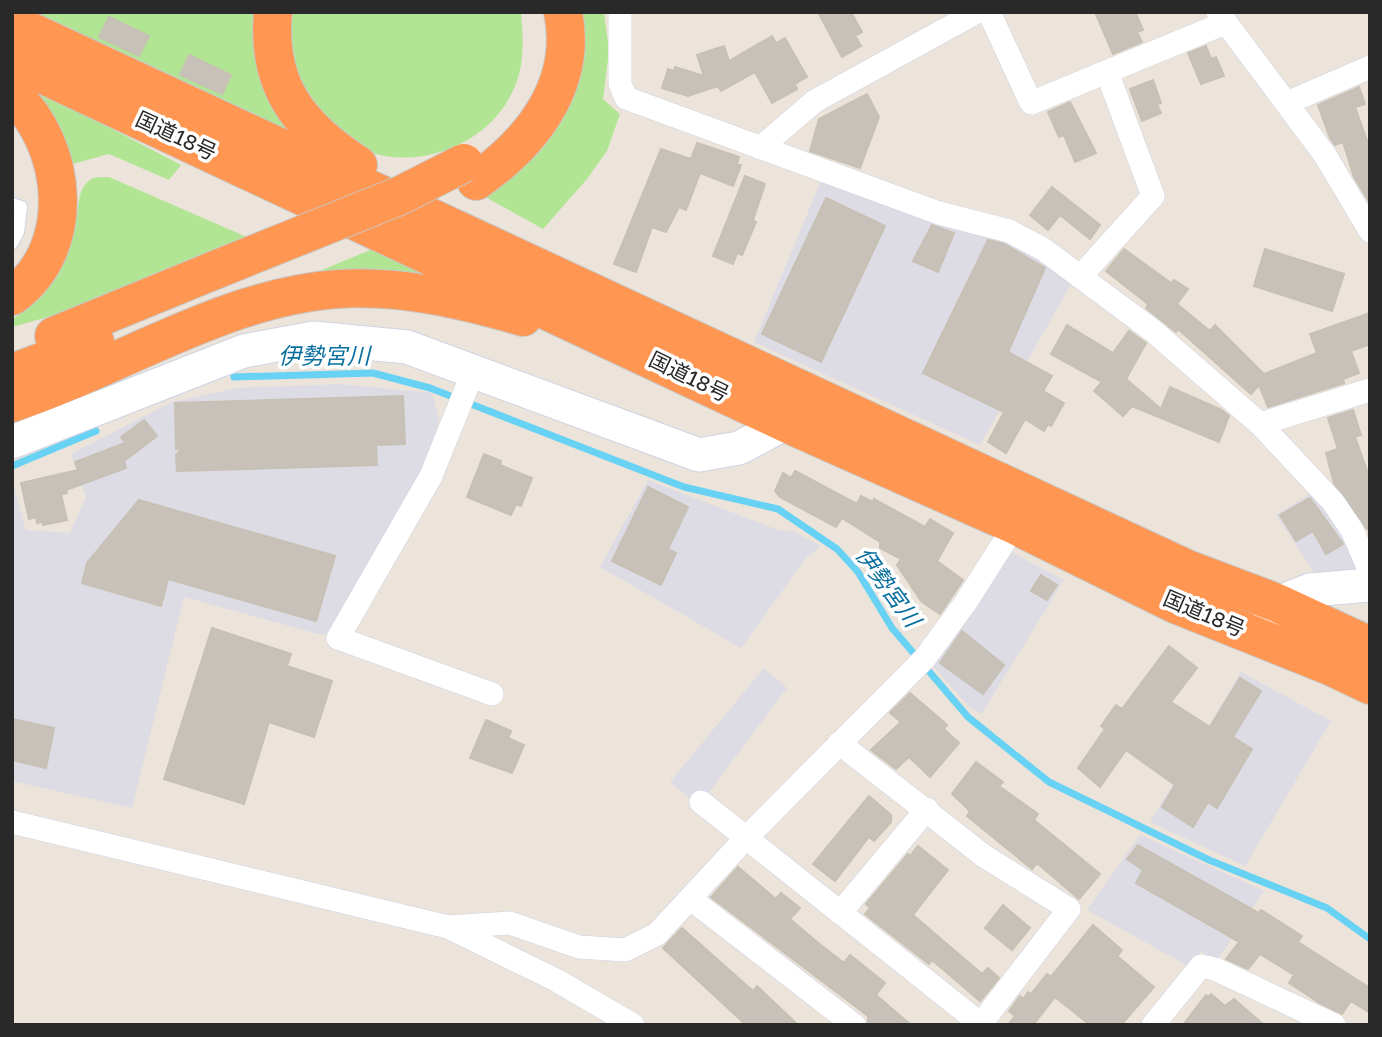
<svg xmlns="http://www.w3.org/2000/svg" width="1382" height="1037" font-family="'Golos Text','Noto Sans JP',sans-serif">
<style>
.industrial{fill:#dddbe4}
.green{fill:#b2e593}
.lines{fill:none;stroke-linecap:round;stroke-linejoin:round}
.stream{stroke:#67d2f3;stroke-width:7}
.building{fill:#c7c1ba;stroke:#c7c0b4;stroke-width:2}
.lane-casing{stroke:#cfd3e3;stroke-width:14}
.street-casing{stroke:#cfd3e3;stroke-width:24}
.secondary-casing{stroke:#cfd3e3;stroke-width:35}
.highway-casing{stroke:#c7c7c7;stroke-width:40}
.lane{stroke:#fff;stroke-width:12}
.street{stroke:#fff;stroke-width:23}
.secondary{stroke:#fff;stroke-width:33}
.highway{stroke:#ff9752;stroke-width:38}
.highway-bridge-casing{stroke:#c7c7c7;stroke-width:40;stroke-linecap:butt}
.highway-bridge{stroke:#ff9752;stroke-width:38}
.labels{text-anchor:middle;stroke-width:7;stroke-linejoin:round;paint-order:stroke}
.street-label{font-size:21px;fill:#292929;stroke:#fff}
.water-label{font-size:23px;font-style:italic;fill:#086f9e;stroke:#fff}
</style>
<rect width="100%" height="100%" fill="#ece4da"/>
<path class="industrial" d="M823,176L1009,240L1072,282L980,445L754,342Z
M341,384L432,393L439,419L423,473L393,518L334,629L322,635L184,597L132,808L12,781V479L26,530L70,533L86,497L71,454L172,402L237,388Z
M648,480L778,530L795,532L821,546L806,558L741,648L600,567Z
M1313,492L1349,536L1361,570L1314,572L1276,515Z
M1007,550L1064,580L982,713L971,709L931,664Z
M764,668L787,688L706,796L696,804L670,782Z
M1241,672L1331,721L1245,866L1150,822Z
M1140,835L1264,891L1216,962L1201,951L1190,967L1087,910Z"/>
<path class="green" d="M30,12H266L312,145Z
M291,12H521C523,38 525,62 515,86C491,147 410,176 352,145C343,139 334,126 326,118C318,109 303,98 298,86C287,62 289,37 291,12Z
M581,12H604L609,51L603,99L620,114L607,151L587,179L543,229L478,193C524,178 562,134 575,89C582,66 579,36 581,12Z
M14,84L78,111L181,165L169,180L109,154L65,166Z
M109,177L249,238L66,312L12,327V320C45,295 64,260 76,221C79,210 77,195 85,185C91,176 99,177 109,177Z
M375,248L451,284L293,282Z"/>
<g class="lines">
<path class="stream" d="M234,377L373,373L430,388L684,487L778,509L837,549L858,572L892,628L968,717L1049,782L1209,860L1327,908L1370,939
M12,466L96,431"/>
</g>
<path class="building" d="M818,12H851L862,32L855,36L861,46L842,57Z
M1095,12H1135L1143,30L1137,32L1142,42L1113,54Z
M109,17L149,36L139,56L99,37Z
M772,36L776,43L785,38L807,77L795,84L797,89L772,103L755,72L721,91L718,86L688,96L662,88L668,69L674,71L675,67L704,76L697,55L724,46L729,61Z
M1206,46L1211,59L1216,57L1224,76L1201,84L1188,53Z
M189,55L231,75L222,94L180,75Z
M1153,80L1161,103L1157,104L1161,113L1142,121L1130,89Z
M1359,87L1365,104L1355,107L1370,149V203L1354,177L1343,142L1335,145L1330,138L1318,105Z
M867,94L879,117L860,168L810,151L819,119Z
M1070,102L1096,153L1075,162L1064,135L1059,137L1048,112Z
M697,143L739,157L737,165H741L733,186L700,173L686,210L679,207L666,232L652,227L636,272L614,264L661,149L691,159Z
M745,176L765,184L753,220L756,222L742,255L737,253L733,264L713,256Z
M1052,187L1100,225L1090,239L1060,215L1048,230L1030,215Z
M826,198L885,226L821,362L762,334Z
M932,225L954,233L938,272L913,261Z
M988,240L1004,244L1045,268L1008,352L1052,376L1043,391L1064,403L1051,426L1048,424L1044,431L1025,419L1006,453L988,442L1004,412L923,373Z
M1124,249L1171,283L1174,280L1188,289L1177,304L1210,331L1215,325L1264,374L1317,353L1310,334L1370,313V344L1351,351L1359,373L1343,379L1344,383L1268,407L1259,385L1251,394L1178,329L1176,332L1146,308L1148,304L1106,271Z
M1265,249L1344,274L1332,311L1254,286Z
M1067,325L1113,353L1129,331L1143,341L1146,343L1126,379L1161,409L1170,387L1222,410L1229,416L1219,442L1132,406L1123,416L1094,391L1102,382L1051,354Z
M403,396L405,444L376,445L377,465L177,471L176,455L183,447L176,449L175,403Z
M1353,410L1361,435L1355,437L1370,479V528L1367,529L1334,483L1326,453L1338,449L1328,418Z
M144,420L157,436L124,461L126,468L66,490L67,493L61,494L67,520L43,525L42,522L37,523L36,517L29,519L21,483L78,470L75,462L125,443L121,437Z
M484,454L501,461L500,465L532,478L521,506L516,504L511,515L467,497Z
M795,471L857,504L861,496L873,502L874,499L925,527L930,519L953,533L937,561L963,580L940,614L921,601L897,565L901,559L880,548V542L842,518L836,527L780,497L775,491L783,473L791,478Z
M648,487L688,507L668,549L676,553L661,585L612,561Z
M1310,498L1343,544L1326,554L1313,531L1296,541L1280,515Z
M139,500L335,556L316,621L168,579L161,606L82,583L87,563Z
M1041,575L1057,585L1047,600L1031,591Z
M212,628L291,654L287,666L332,681L314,737L269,722L244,804L164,779Z
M962,631L1004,665L983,694L940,663Z
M1169,646L1197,668L1171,702L1210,727L1240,678L1261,691L1233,737L1252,749L1217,808L1208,802L1193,827L1162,807L1175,785L1126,750L1100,787L1078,768L1105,729L1101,726L1116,705L1122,709Z
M910,693L947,725L944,729L959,743L930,777L909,757L896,769L871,750L901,722L890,713Z
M12,719L54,728L46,768L12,760Z
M486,720L511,731L508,738L524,745L512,773L470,758Z
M976,762L1003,782L999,786L1038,814L1034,820L1100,874L1079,899L1037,863L1032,869L967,816L970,811L952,794Z
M869,796L891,815V822L874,841L869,837L835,881L813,864Z
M1138,845L1259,913L1261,910L1302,936L1298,942L1370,988V1013L1351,1001L1342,1014L1321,1004L1289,983L1294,975L1260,954L1248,969L1226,959L1239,942L1136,883L1143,870L1127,859Z
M918,846L948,870L913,915L982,974L988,968L999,978L980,1001L932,960L929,964L865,914L870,908L866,904L908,854L910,856Z
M738,867L776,899L781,893L800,908L790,919L817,942L844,963L850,955L885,983L876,995L911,1025H868V1016L711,897Z
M1003,905L1030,928L1012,950L985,928Z
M1093,925L1122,950L1117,956L1154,987L1121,1025H1090L1055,997L1033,1025H1008L1015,1016L1009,1011L1020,996L1023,999L1028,992L1031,994L1047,974L1051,977Z
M682,928L753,991L757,986L798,1025H746L663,948Z
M1211,994L1225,1006L1234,999L1264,1025H1183L1206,995L1208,997Z"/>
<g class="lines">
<defs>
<path id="lane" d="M12,204L21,207L18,232L12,243"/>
<path id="street" d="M620,12V84L626,98L939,213L1009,231L1043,249L1152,330L1260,424L1333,502L1352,530L1370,572
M989,12L1031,103L1225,23
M1218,12L1325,155L1370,231
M1289,102L1370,67
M760,148L815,101L977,12
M1080,277L1153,196L1107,72
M473,372L431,476L338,638L492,694
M1260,424L1370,390
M839,743L984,856L1069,909L980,1025
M701,802L982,1025
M12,822L448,927L556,980L633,1025
M692,900L854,1025
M840,913L927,809
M448,927L510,923L579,947L625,950L657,934L745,839L925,658L966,602L1015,525
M1153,1025L1201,966L1215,969L1334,1025"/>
<path id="secondary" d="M12,442L244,351L314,338L407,347L699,455L739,448L786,423
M1269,618L1277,603L1310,590L1370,585"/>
<path id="highway" d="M273,12C266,85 299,127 358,165
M12,23L1187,569L1277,603L1370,646
M12,60L786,423L1015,525L1175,604L1330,666L1370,685
M12,94C68,145 78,249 12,296
M476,181C531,143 578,85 563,12
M54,336L215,270
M12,373L95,342
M12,403C118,368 226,296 339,289C401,285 464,300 523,317"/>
</defs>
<use href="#lane" class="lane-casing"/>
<use href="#street" class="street-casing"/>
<use href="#secondary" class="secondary-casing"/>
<use href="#highway" class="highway-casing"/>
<use href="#lane" class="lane"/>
<use href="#street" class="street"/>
<use href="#secondary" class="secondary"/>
<use href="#highway" class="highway"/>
<defs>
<path id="highway-bridge" d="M215,270L399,196L464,163"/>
</defs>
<use href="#highway-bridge" class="highway-bridge-casing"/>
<use href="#highway-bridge" class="highway-bridge"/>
</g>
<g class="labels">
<g class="street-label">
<text transform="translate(176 136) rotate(25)" y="7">国道18号</text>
<text transform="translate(689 377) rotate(26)" y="7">国道18号</text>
<text transform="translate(1204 614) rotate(23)" y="7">国道18号</text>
</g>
<g class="water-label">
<text x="324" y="364">伊勢宮川</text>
<text transform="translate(888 587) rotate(54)" y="8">伊勢宮川</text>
</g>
</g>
<rect width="1382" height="1037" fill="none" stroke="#292929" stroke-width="28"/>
</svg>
